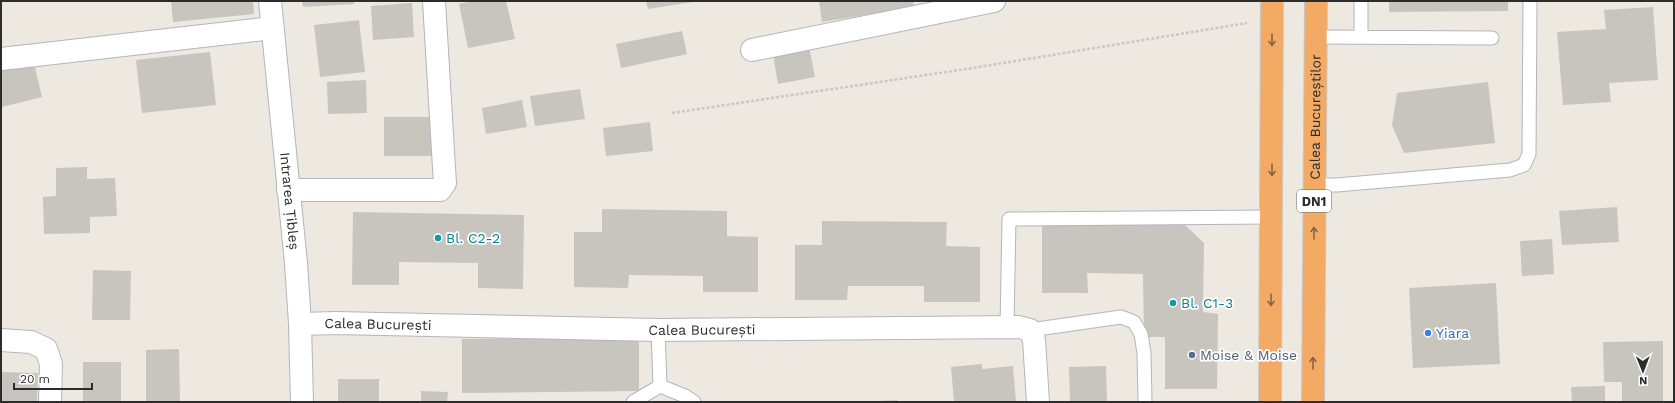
<svg xmlns="http://www.w3.org/2000/svg" width="1675" height="403" font-family="'Work Sans',sans-serif">
<style>
.building{fill:#c8c5bf}
.lines{fill:none;stroke-linecap:round;stroke-linejoin:round}
.lane-casing{stroke:#b3b5be;stroke-width:15}
.street-casing{stroke:#b3b5be;stroke-width:24}
.highway-casing{stroke:#c8c8c8;stroke-width:24}
.path{stroke:#c8c8c8;stroke-width:2.5;stroke-dasharray:3 2;stroke-linecap:butt}
.lane{stroke:#fff;stroke-width:13}
.street{stroke:#fff;stroke-width:22}
.highway{stroke:#f3aa64;stroke-width:22}
.oneway{stroke:#866545}
.culture-dot{fill:#0f9aa8;stroke:#fff;stroke-width:1.5}
.shop-dot{fill:#3f7fe0;stroke:#fff;stroke-width:1.5}
.service-dot{fill:#5c6f8a;stroke:#fff;stroke-width:1.5}
.labels{text-anchor:middle;stroke-width:3.5;stroke-linejoin:round;paint-order:stroke}
.shield{fill:#fff;stroke:#6b6b6b;stroke-width:1}
.shield-label{font-size:13px;font-weight:bold;fill:#2c2c2c}
.street-label{font-size:14px;fill:#2c2c2c;stroke:#fff}
.culture-label{font-size:14px;fill:#0d838f;stroke:#fff;text-anchor:start}
.shop-label{font-size:14px;fill:#366cbe;stroke:#fff;text-anchor:start}
.service-label{font-size:14px;fill:#4e5e75;stroke:#fff;text-anchor:start}
</style>
<rect width="100%" height="100%" fill="#ede8e0"/>
<path class="building" d="M171,1H253L254,14L173,22Z
M302,1H354V4L303,7Z
M473,1H506L515,39L468,48L459,4Z
M646,1H693V2L648,9Z
M819,1H913L914,7L822,22Z
M1389,1H1508V11L1389,12Z
M412,3L414,37L373,40L371,6Z
M1653,7L1658,80L1609,83L1611,102L1563,105L1557,32L1606,29L1604,10Z
M359,20L365,72L320,77L314,25Z
M682,31L687,54L621,68L616,44Z
M809,47L815,77L778,84L773,54Z
M210,52L216,105L142,113L136,60Z
M33,59L42,97L2,107L1,67Z
M366,80L367,113L328,114L327,82Z
M1488,82L1495,143L1404,153L1392,125L1397,93Z
M580,89L585,119L535,126L530,96Z
M522,100L527,127L486,134L482,108Z
M384,117H433V156H384Z
M650,122L653,151L606,156L603,128Z
M87,167V179L115,178L117,216L90,217V233L44,234L43,197L56,196V168Z
M1617,207L1619,242L1562,245L1559,211Z
M602,209L727,211V236L758,237V292H703V276L629,275L628,288L574,287V232H602Z
M353,212L524,215L523,289L478,288V263L399,262V285H352Z
M822,221L947,222L946,246L980,247V302H924V286H848L847,300H795V245H822Z
M1184,224L1204,243L1203,312L1218,314L1217,389H1165V337H1144L1143,274L1087,273L1088,293H1042V225Z
M1552,239L1554,274L1522,276L1520,241Z
M93,270L131,271L130,320H92Z
M1496,283L1500,364L1413,368L1409,288Z
M639,337V391L462,393V339Z
M1663,341V402H1622V382H1604L1603,342Z
M179,349L180,402H146V350Z
M83,362H121V402H83Z
M982,364V369L1013,366L1016,402H954L951,367Z
M1106,366L1107,402H1070L1069,367Z
M1,372L38,373L37,402H1Z
M338,379H379V402H338Z
M1605,386V402H1572L1571,387Z
M421,391L448,392L447,402H421Z
M897,400L898,402H877V401Z"/>
<g class="lines">
<defs>
<path id="lane" d="M1361,1V37
M1316,37L1492,38
M1314,185H1337L1510,170L1524,165L1529,154L1530,1
M1007,327L1009,219L1271,217
M1030,330L1121,317L1134,322L1141,334L1144,353L1145,402
M660,386L685,396L694,402
M633,402L660,386L658,330"/>
<g id="street">
<path id="s1" d="M270,1L296,263L300,324L302,402"/>
<path d="M752,50L994,1"/>
<path d="M1,59L272,28"/>
<path d="M288,190H440L445,183L444,168L434,1"/>
<path id="s2" d="M300,324L336,323L658,330L1019,327L1030,330L1034,340L1038,402"/>
<path d="M1,340L31,342L46,349L51,364L50,402"/>
</g>
<g id="highway">
<path d="M1270,402L1272,1"/>
<path id="s3" d="M1313,402L1316,1"/>
</g>
</defs>
<use href="#lane" class="lane-casing"/>
<use href="#street" class="street-casing"/>
<use href="#highway" class="highway-casing"/>
<path class="path" d="M672,113L973,68L1247,23"/>
<use href="#lane" class="lane"/>
<use href="#street" class="street"/>
<use href="#highway" class="highway"/>
</g>
<defs><path id="oneway-shaft" d="M-6 0H5M1.5-3L5.5 0L1.5 3" fill="none" stroke-width="1.6" stroke-linecap="round" stroke-linejoin="round"/></defs>
<g class="oneway">
<use href="#oneway-shaft" transform="translate(1272 40) rotate(90)"/>
<use href="#oneway-shaft" transform="translate(1272 170) rotate(90)"/>
<use href="#oneway-shaft" transform="translate(1314 233) rotate(-90)"/>
<use href="#oneway-shaft" transform="translate(1271 300) rotate(90)"/>
<use href="#oneway-shaft" transform="translate(1313 363) rotate(-90)"/>
</g>
<g class="culture-dot">
<circle cx="438" cy="238" r="4"/>
<circle cx="1173" cy="303" r="4"/>
</g>
<circle class="shop-dot" cx="1428" cy="333" r="4"/>
<circle class="service-dot" cx="1192" cy="355" r="4"/>
<g class="labels">
<rect class="shield" x="1297" y="190" width="34" height="22" rx="3"/>
<g class="shield-label">
<text x="1314" y="206">DN1</text>
</g>
<g class="street-label">
<text dy="5" stroke="none"><textPath href="#s3" startOffset="285">Calea Bucureștilor</textPath></text>
<text dy="5" stroke="none"><textPath href="#s1" startOffset="201">Intrarea Țibleș</textPath></text>
<text dy="5" stroke="none"><textPath href="#s2" startOffset="78">Calea București</textPath></text>
<text dy="5" stroke="none"><textPath href="#s2" startOffset="402">Calea București</textPath></text>
</g>
<g class="culture-label">
<text x="446" y="243">Bl. C2-2</text>
<text x="1181" y="308">Bl. C1-3</text>
</g>
<g class="shop-label">
<text x="1436" y="338">Yiara</text>
</g>
<g class="service-label">
<text x="1200" y="360">Moise &amp; Moise</text>
</g>
</g>
<rect width="1675" height="403" fill="none" stroke="#2c2c2c" stroke-width="4"/>
<g transform="translate(1643 371) rotate(179)" stroke="#ffffff" stroke-width="3" paint-order="stroke">
<path d="M0-3L7 15L0 10L-7 15Z" fill="#2c2c2c"/>
<text y="-6" font-size="11" font-weight="bold" text-anchor="middle" fill="#2c2c2c">N</text>
</g>
<path d="M14 383v6h78v-6" fill="none" stroke="#2c2c2c" stroke-width="2"/>
<text x="20" y="383" font-size="12" fill="#2c2c2c" stroke="#ffffff" stroke-width="3" paint-order="stroke">20 m</text>
</svg>
